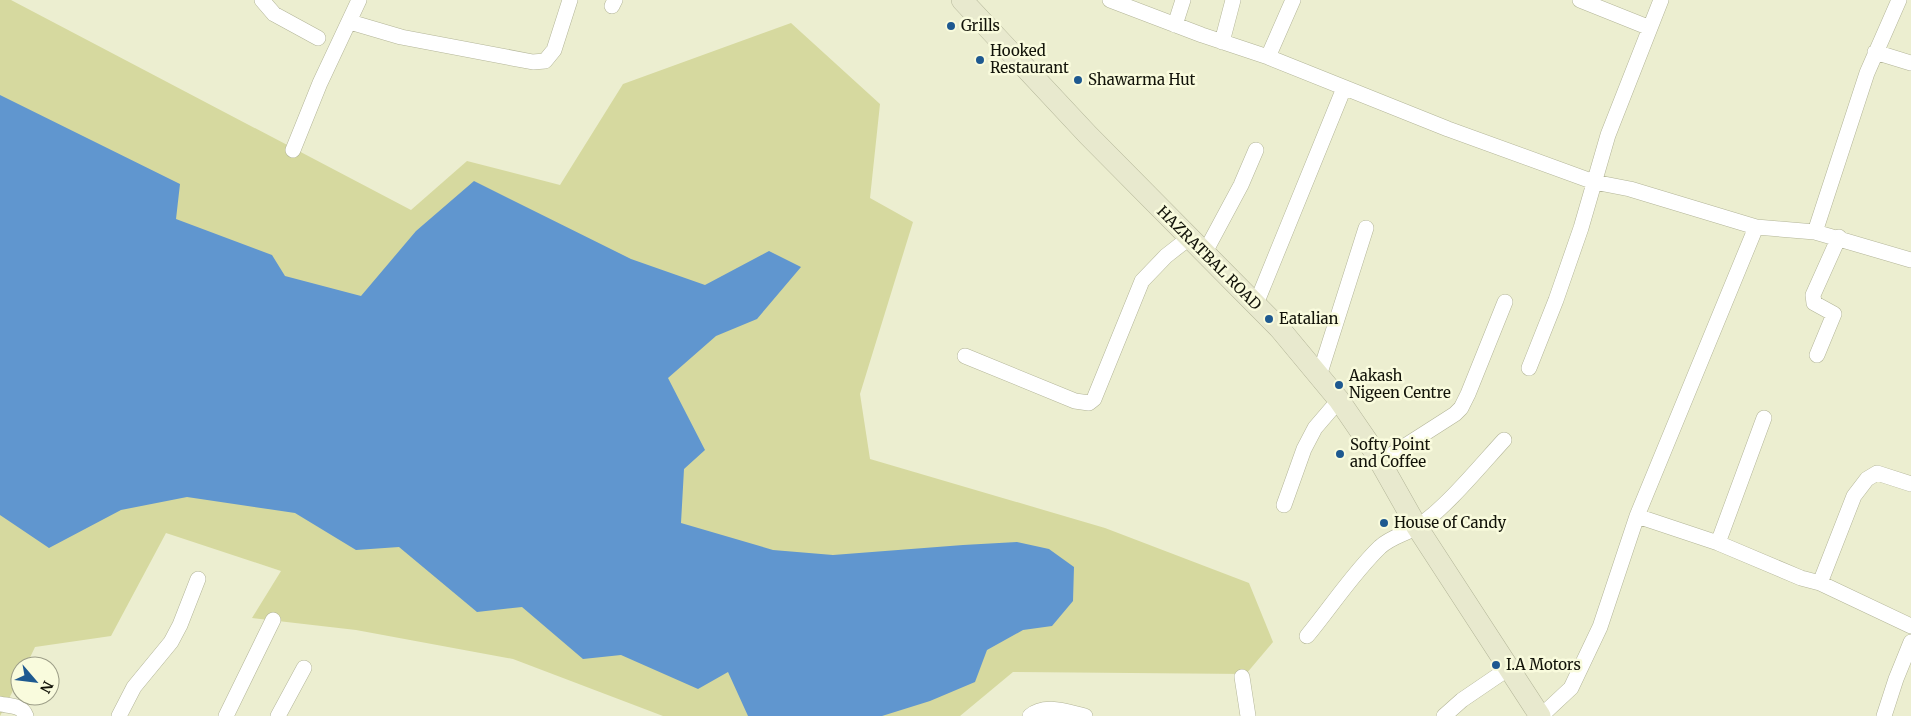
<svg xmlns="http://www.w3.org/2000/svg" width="1911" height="716" font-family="Merriweather,serif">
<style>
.green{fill:#d6d99f}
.water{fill:#6096cf}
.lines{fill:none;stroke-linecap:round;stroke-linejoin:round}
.minor-casing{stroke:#b3b598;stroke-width:16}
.secondary-casing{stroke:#b3b598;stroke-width:22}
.minor{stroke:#fff;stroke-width:15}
.secondary{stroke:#e8e9ce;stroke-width:21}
.poi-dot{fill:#1e5990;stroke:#f9fbdd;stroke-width:2}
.labels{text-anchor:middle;stroke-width:5;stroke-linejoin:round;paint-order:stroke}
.poi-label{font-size:15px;fill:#121309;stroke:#f9fbdd;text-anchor:start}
.street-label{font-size:15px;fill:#121309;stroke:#f9fbdd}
</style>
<rect width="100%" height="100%" fill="#eceed0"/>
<path class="green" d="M0,0H11L411,210L467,161L560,185L623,84L791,23L880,104L870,198L913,222L860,394L870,459L1105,528L1249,583L1273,642L1246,674L1013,672L960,716H663L513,659L356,630L252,618L281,571L166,533L111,636L35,647L26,666H20V677L0,716Z"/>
<path class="water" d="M0,95L180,184L176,219L272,255L285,276L361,296L416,231L474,181L631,259L705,285L769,251L801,267L757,319L716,336L668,378L705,450L684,469L681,523L773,550L833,555L963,545L1017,542L1049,549L1074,567L1073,601L1052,626L1023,630L987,650L975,682L930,701L882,716H748L728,672L698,689L621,655L583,659L522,607L477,612L399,547L356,550L295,513L187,497L121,510L49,548L0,515Z"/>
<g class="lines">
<defs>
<path id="minor" d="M262,0L274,14L318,38
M1110,0L1202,35L1268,57L1448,129L1594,182L1630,189L1756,227L1815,232L1911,260
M1580,0L1650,28
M612,6L615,0
M350,22L401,37L533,62L545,61L554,50L570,0
M1175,25L1183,0
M1222,42L1233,0
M1875,52L1911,63
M1268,57L1293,0
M293,150L320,83L359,0
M1815,232L1867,73L1899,0
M1204,254L1241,185L1256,150
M1256,304L1344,88
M1817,355L1834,314L1814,303L1813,295L1839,237
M965,356L1075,401L1089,403L1094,399L1142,281L1166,256L1189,238
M1529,368L1556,300L1581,228L1608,135L1661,0
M1319,376L1366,228
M1380,462L1455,414L1461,408L1468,394L1505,302
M1284,505L1304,449L1315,428L1339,400
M1637,516L1718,543L1801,578L1820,583L1911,626
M1718,543L1764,418
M1820,583L1854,496L1867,479L1877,473L1911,484
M1307,636C1331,607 1353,573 1380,547C1391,537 1405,534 1417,527C1446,508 1480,466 1504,440
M1242,677L1248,716
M0,704C10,706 22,705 26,716
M119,716L134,687L171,642L180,625L198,579
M226,716L273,620
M278,716L304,668
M1030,716C1045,703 1067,712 1085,716
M1444,716L1462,700L1509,668
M1541,716L1571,688L1600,627L1637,516L1756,227
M1884,716L1896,679L1911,642"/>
<path id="secondary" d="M962,0L1088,135L1280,329L1339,400L1374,451L1417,527L1540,716"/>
</defs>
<use href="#minor" class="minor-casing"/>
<use href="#secondary" class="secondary-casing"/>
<use href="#minor" class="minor"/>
<use href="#secondary" class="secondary"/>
</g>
<g class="poi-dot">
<circle cx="951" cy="26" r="5"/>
<circle cx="980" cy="60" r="5"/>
<circle cx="1078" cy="80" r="5"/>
<circle cx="1269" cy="319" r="5"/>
<circle cx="1339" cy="385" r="5"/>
<circle cx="1340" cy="454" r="5"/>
<circle cx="1384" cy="523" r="5"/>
<circle cx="1496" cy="665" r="5"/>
</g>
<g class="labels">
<g class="poi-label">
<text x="961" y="31">Grills</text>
<text x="990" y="56">Hooked<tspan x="990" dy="17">Restaurant</tspan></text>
<text x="1088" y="85">Shawarma Hut</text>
<text x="1279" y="324">Eatalian</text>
<text x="1349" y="381">Aakash<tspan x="1349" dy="17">Nigeen Centre</tspan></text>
<text x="1350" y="450">Softy Point<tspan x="1350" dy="17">and Coffee</tspan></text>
<text x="1394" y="528">House of Candy</text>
<text x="1506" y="670">I.A Motors</text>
</g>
<g class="street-label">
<text transform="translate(1209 258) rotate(45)" y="5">HAZRATBAL ROAD</text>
</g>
</g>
<g transform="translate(35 681) rotate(118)"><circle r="24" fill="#f9fbdd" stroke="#9d9e88"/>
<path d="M0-4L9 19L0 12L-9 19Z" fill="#1e5990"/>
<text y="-8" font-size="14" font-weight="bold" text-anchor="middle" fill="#121309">N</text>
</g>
</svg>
